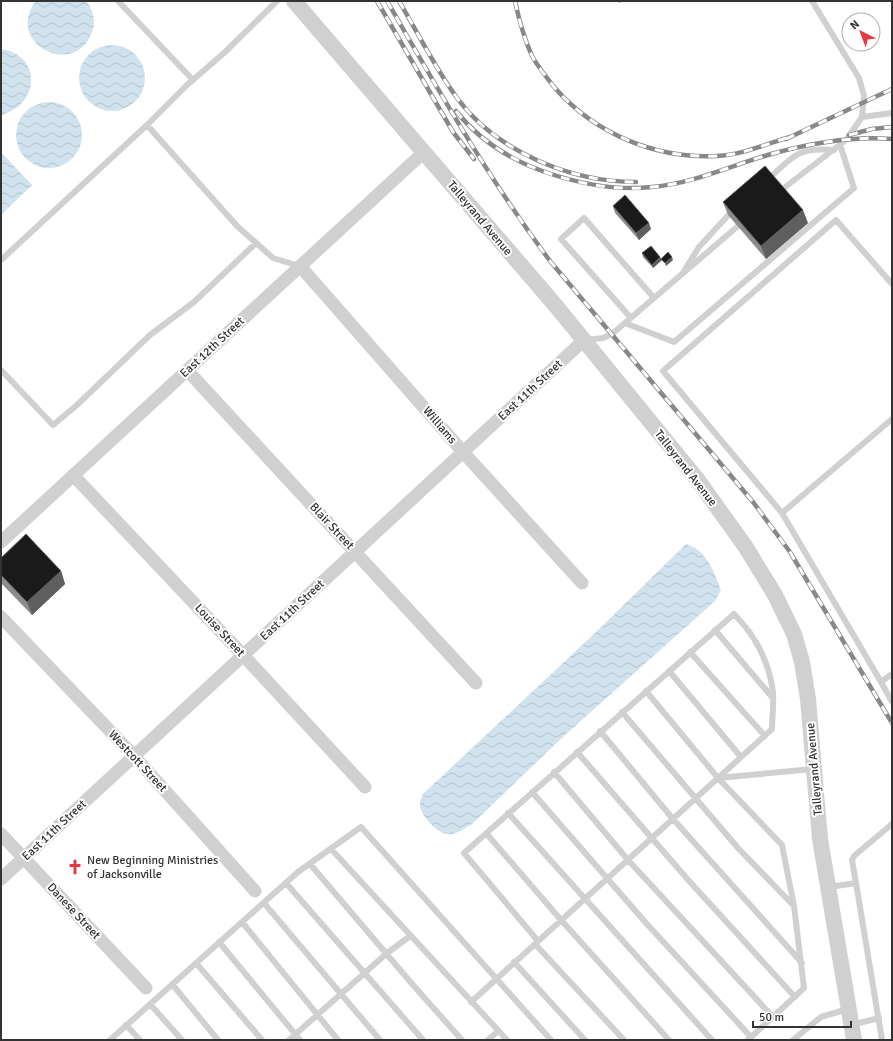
<svg xmlns="http://www.w3.org/2000/svg" width="893" height="1041" font-family="Signika,sans-serif">
<style>
.water{fill:url(#water-waves)}
.lines{fill:none;stroke-linecap:round;stroke-linejoin:round}
.service{stroke:#d0d0d0;stroke-width:6}
.minor{stroke:#d0d0d0;stroke-width:13}
.tertiary{stroke:#d0d0d0;stroke-width:16}
.rail-casing{stroke:#888;stroke-width:4.5}
.rail{stroke:#fff;stroke-width:3;stroke-dasharray:9;stroke-linecap:butt}
.wall{fill:#8c8c8c}
.shaded-wall{fill:#5f5f5f}
.building{fill:#1a1a1a;stroke:#5f5f5f}
.labels{text-anchor:middle;stroke-width:4;stroke-linejoin:round;paint-order:stroke}
.street-label{font-size:12px;fill:#333;stroke:#fff}
.poi-label{font-size:12px;fill:#333;stroke:#fff;text-anchor:start}
</style>
<defs>
<pattern id="water-waves" width="16" height="10" patternUnits="userSpaceOnUse"><rect width="16" height="10" fill="#cfe2ee"/><path d="M0 5q4-4 8 0t8 0" fill="none" stroke="#b2c2cd"/></pattern>
</defs>
<rect width="100%" height="100%" fill="#fff"/>
<path class="water" d="M36,1H86C92,8 96,20 93,29C77,82 3,43 36,1Z
M79 78a33 33 0 1 1 66 0a33 33 0 1 1-66 0Z
M1,49C42,55 40,104 2,115Z
M16 135a33 33 0 1 1 66 0a33 33 0 1 1-66 0Z
M1,152L32,185L1,215Z
M686,544C707,550 714,572 721,590L715,601L565,735L472,824C465,828 455,836 446,834C436,832 419,814 420,803C420,800 422,797 423,794L595,633Z"/>
<g class="lines">
<path class="service" d="M118,1L193,80
M862,117L892,113
M147,125L237,226L273,258L299,266
M767,180C794,157 794,147 834,150
M780,191L846,140L862,117L864,96L859,78L812,1
M1,260L147,125L187,85L224,53L277,1
M684,271L699,247L733,210
M892,284L836,220L663,371L782,513L881,682L892,674
M631,318L561,239L584,218L654,298
M625,323L674,342L854,188L840,145
M586,340L603,338L612,334L738,226
M1,370L53,425L77,405L150,335L194,302L256,243
M782,513L892,419
M715,630L772,697
M690,652L765,736
M669,671L741,757
M881,682L892,702
M646,691L718,778L782,845L794,906L804,988L748,1040
M622,712L738,848L793,905
M600,731L673,819L802,963
M577,752L690,882L795,997
M554,772L628,860L773,1017
M532,792L646,923L751,1037
M508,813L712,1040
M486,833L561,920L669,1040
M331,849L507,1040
M310,864L413,985L462,1040
M286,883L423,1040
M856,883L852,860L854,856L892,824
M829,887L856,883L882,1040
M264,903L380,1040
M242,922L338,1040
M538,941L464,853L734,614C755,635 769,662 773,692C774,704 772,717 772,729L718,778
M219,942L300,1040
M535,944L624,1040
M514,962L585,1040
M196,963L262,1040
M172,984L218,1040
M471,1002L718,778L813,769
M150,1004L182,1040
M126,1025L140,1040
M851,1025L879,1018
M110,1040L298,872L361,827L551,1040
M289,1040L386,954L410,936
M488,1040L498,1031
M793,1040L821,1017L848,1009"/>
<path class="minor" d="M300,266L463,452L582,583
M187,370L476,683
M73,475L243,655L365,787
M1,542L424,152
M1,617L134,756L255,891
M1,834L146,988
M1,879L583,341"/>
<path class="tertiary" d="M294,1L556,306L697,479L745,546L775,595L794,634L802,662L808,699L820,839L854,1040"/>
<defs>
<path id="rail" d="M377,1L453,132L474,159
M387,1C438,90 489,179 550,261L753,502L790,552L892,723
M399,1C418,33 435,68 457,98C497,152 571,182 636,182
M515,1C519,20 524,38 532,56C538,67 547,78 555,88C595,134 656,159 717,156C742,155 766,144 790,137
M456,111C479,140 511,160 545,172C580,184 615,191 652,187C696,183 734,164 775,153C812,143 854,136 892,139
M849,135L872,129L892,127
M786,139L892,89"/>
</defs>
<use href="#rail" class="rail-casing"/>
<use href="#rail" class="rail"/>
</g>
<path class="wall" d="M618,1H623L619,3Z
M723,202L808,223L766,259L728,215Z
M613,206L651,229L639,240L615,213Z
M642,253L660,257L662,260L653,268L643,257Z
M1,558L61,571L65,584L32,615L1,583Z"/>
<path class="shaded-wall" d="M803,210L808,223L766,259L761,246Z
M649,223L651,229L639,240L636,233Z
M660,257L662,260L653,268L652,265Z
M672,257L673,260L666,266L665,263Z
M61,571L65,584L32,615L27,602Z"/>
<path class="building" d="M765,166L803,210L761,246L723,202Z
M625,195L649,223L636,233L613,206Z
M651,246L660,257L652,265L642,253Z
M668,252L672,257L665,263L661,259Z
M26,534L61,571L27,602L1,575V558Z"/>
<defs>
<symbol id="church-bare" viewBox="-9 -9 18 18"><path d="M-1.2-6h2.4v3.5h3.3v2.4h-3.3V6h-2.4V-.1h-3.3v-2.4h3.3Z" fill="#e63946" stroke="#fff" stroke-width="2.5" paint-order="stroke"/></symbol>
</defs>
<g fill-rule="evenodd">
<use href="#church-bare" x="64" y="856" width="22" height="22"/>
</g>
<g class="labels">
<g class="street-label">
<text transform="translate(480 218) rotate(50)" y="4">Talleyrand Avenue</text>
<text transform="translate(212 347) rotate(-43)" y="4">East 12th Street</text>
<text transform="translate(530 390) rotate(-43)" y="4">East 11th Street</text>
<text transform="translate(440 425) rotate(49)" y="4">Williams</text>
<text transform="translate(686 468) rotate(52)" y="4">Talleyrand Avenue</text>
<text transform="translate(332 526) rotate(47)" y="4">Blair Street</text>
<text transform="translate(292 610) rotate(-43)" y="4">East 11th Street</text>
<text transform="translate(220 630) rotate(47)" y="4">Louise Street</text>
<text transform="translate(138 761) rotate(47)" y="4">Westcott Street</text>
<text transform="translate(814 769) rotate(-95)" y="4">Talleyrand Avenue</text>
<text transform="translate(54 830) rotate(-43)" y="4">East 11th Street</text>
<text transform="translate(74 911) rotate(47)" y="4">Danese Street</text>
</g>
<g class="poi-label">
<text x="87" y="864">New Beginning Ministries<tspan x="87" dy="14">of Jacksonville</tspan></text>
</g>
</g>
<rect width="893" height="1041" fill="none" stroke="#333333" stroke-width="4"/>
<g transform="translate(861 32) rotate(318)"><circle r="19" fill="#ffffff" stroke="#adadad"/>
<path d="M0-3L7 15L0 10L-7 15Z" fill="#e63946"/>
<text y="-6" font-size="11" font-weight="bold" text-anchor="middle" fill="#333333">N</text>
</g>
<path d="M753 1021v6h98v-6" fill="none" stroke="#333333" stroke-width="2"/>
<text x="759" y="1021" font-size="12" fill="#333333" stroke="#ffffff" stroke-width="3" paint-order="stroke">50 m</text>
</svg>
